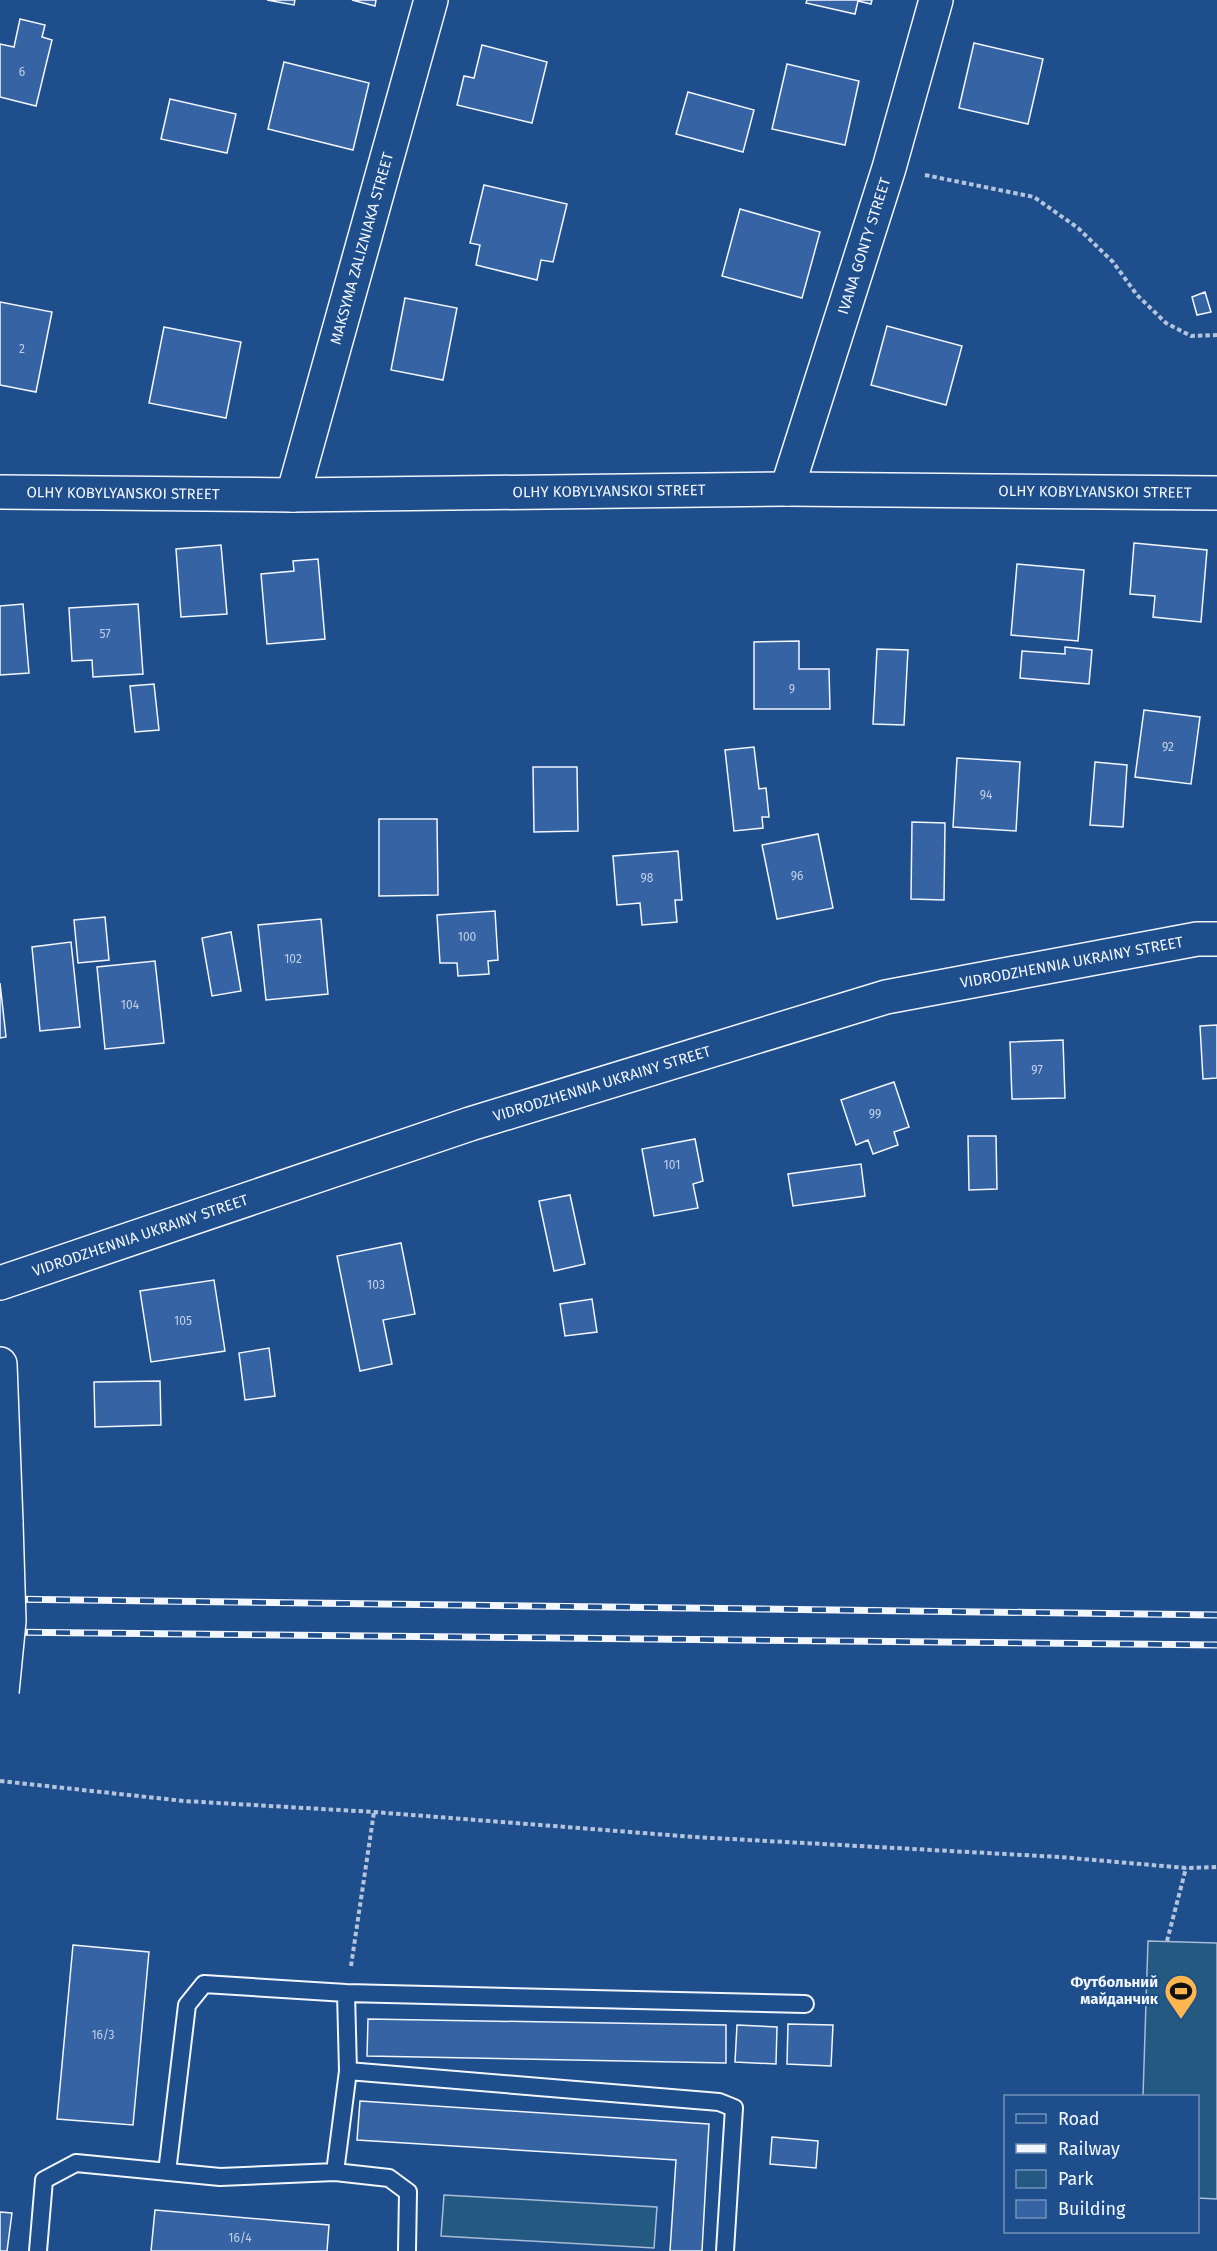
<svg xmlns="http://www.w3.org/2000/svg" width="1217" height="2251" font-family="'Fira Sans',sans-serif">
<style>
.green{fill:#245a82;stroke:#a8bbd7;stroke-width:1.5}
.building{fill:#3563a3;stroke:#f2f6ff;stroke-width:1.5}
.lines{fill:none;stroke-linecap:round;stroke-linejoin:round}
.lane-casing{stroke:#f2f6ff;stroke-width:20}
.street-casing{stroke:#f2f6ff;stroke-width:36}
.secondary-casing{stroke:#f2f6ff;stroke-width:36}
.path{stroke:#b3c4dc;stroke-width:4;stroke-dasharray:4.5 3;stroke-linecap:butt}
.lane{stroke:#1f4e8c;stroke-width:16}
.street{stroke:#1f4e8c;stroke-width:33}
.secondary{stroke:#1f4e8c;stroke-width:33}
.rail-casing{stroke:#f2f6ff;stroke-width:7}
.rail{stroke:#1f4e8c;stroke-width:4.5;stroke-dasharray:14;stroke-linecap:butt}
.street-bridge-casing{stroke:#f2f6ff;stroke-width:36;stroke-linecap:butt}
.street-bridge{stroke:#1f4e8c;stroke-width:33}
.labels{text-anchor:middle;stroke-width:4.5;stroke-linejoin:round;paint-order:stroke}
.number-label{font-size:12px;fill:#c3d1e8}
.street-label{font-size:15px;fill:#f2f6ff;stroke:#1f4e8c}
.poi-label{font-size:15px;font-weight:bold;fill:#f2f6ff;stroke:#1f4e8c;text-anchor:end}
</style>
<rect width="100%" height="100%" fill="#1f4e8c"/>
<path class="green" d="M1148,1941L1217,1943V2199L1198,2198V2096H1143Z
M444,2195L657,2207L654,2248L441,2236Z"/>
<path class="building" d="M267,0H295L294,5Z
M352,0H376L375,6Z
M807,0H872L871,4L858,1L855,14L806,3Z
M20,19L45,25L42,37L52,40L36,106L0,97V44L14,47Z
M974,43L1043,59L1028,124L959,108Z
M482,45L547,62L532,123L457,105L464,76L474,78Z
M284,62L369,83L353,150L268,129Z
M787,64L859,81L845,145L772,129Z
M688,92L754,110L743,152L676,134Z
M170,99L236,114L227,153L161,139Z
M484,185L567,204L553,262L541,260L537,280L476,265L480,245L470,243Z
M740,209L820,232L802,298L722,276Z
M1205,292L1211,312L1197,315L1192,297Z
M405,298L457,308L443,380L391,370Z
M0,302L52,312L36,392L0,385Z
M887,326L962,346L946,405L871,385Z
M164,327L241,342L226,418L149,403Z
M1134,543L1207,550L1201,622L1153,617L1155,596L1130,594Z
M221,545L227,614L181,617L176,549Z
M318,559L325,639L267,644L261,574L294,571L293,561Z
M1017,564L1084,570L1078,641L1011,635Z
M23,604L29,673L0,675V606Z
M138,604L143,674L93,677L92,660L72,661L69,608Z
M799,641V669H829L830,709H754V642Z
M1065,647L1092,650L1089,684L1020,678L1022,651L1065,654Z
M877,649L908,650L904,725L873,724Z
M154,684L159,730L135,732L130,686Z
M1144,710L1200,717L1191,784L1135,777Z
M754,747L759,789L766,788L769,817H762L763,828L734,831L725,750Z
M957,758L1020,762L1016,831L953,827Z
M1095,762L1127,765L1123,827L1090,825Z
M533,767H577L578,831L534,832Z
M379,819H437L438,895L379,896Z
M912,822L945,823L944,900L911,899Z
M818,834L833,908L777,919L762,845Z
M678,851L682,900H675L677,922L642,925L640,903L617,905L613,856Z
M495,911L498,960L488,961L489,974L458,976L457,963H440L437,915Z
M105,917L109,960L78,963L74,920Z
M321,919L328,994L266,1000L258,925Z
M231,932L241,991L212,996L202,938Z
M71,942L80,1027L40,1031L32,947Z
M155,961L164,1043L105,1049L97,967Z
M0,983L6,1037L0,1038Z
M1217,1025V1078L1203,1079L1200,1026Z
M1063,1040L1065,1098L1012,1099L1010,1042Z
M894,1082L909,1127L894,1132L898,1145L873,1154L868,1140L856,1145L841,1100Z
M968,1136H996L997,1189L969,1190Z
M695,1139L703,1181L693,1184L698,1208L654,1216L642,1149Z
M861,1164L865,1196L793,1206L788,1174Z
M570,1195L585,1264L554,1271L539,1201Z
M401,1243L415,1314L383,1320L392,1364L360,1371L337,1256Z
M214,1280L225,1351L151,1362L140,1291Z
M592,1299L597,1332L565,1336L560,1304Z
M269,1348L275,1396L245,1400L239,1353Z
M160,1381L161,1425L95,1427L94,1382Z
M73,1945L149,1952L133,2125L57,2119Z
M368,2019L726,2025V2063L367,2056Z
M788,2024L833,2025L831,2066L787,2064Z
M737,2025L777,2027L776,2064L735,2062Z
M360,2101L709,2124L702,2251H670L676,2160L357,2140Z
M772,2137L818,2141L816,2168L770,2164Z
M155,2210L329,2225L327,2251H151Z
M0,2212L12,2213L7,2251H0Z"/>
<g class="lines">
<defs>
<path id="lane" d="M346,1993L348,2071
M167,2172L187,2005L204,1984L346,1993L805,2004
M335,2172L348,2071L719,2102L734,2108L725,2251
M38,2251L44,2180L76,2163L220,2177L335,2172L389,2178L408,2192L407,2251"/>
<g id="street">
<path id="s1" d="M787,489L889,168L936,0"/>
<path id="s2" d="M0,492L293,495L787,489L1217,493"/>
<path id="s3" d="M293,495L431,0"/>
<path d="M0,1364L6,1523"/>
</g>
<g id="secondary">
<path id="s4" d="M0,1283L470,1124L886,997L1197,939H1217"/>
</g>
</defs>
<use href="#lane" class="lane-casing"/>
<use href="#street" class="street-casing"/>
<use href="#secondary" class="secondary-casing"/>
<path class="path" d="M925,175L1034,197L1078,228L1113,262L1137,295L1166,323L1191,336L1217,335
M0,1781L184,1801L374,1812L694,1837L1060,1857L1186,1868L1217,1867
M1167,1941L1186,1868
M351,1966L374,1812"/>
<use href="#lane" class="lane"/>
<use href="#street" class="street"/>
<use href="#secondary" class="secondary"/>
<defs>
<path id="rail" d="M0,1599L1217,1615
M0,1632L1217,1645"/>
</defs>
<use href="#rail" class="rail-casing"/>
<use href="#rail" class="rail"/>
<defs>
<path id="street-bridge" d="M2,1692L9,1621L6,1523"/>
</defs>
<use href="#street-bridge" class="street-bridge-casing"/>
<use href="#street-bridge" class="street-bridge"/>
</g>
<defs>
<symbol id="stadium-pin" viewBox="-11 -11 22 30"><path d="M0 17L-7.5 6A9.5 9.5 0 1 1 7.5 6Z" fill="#ffb74d" stroke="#1f4e8c"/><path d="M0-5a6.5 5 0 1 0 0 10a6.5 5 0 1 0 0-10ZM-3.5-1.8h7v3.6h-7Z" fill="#111"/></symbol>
</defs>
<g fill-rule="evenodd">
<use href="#stadium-pin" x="1162" y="1972" width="38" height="52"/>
</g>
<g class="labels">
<g class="number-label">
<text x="22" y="76">6</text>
<text x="22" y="353">2</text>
<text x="105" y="638">57</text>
<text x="792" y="693">9</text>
<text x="1168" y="751">92</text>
<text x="986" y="799">94</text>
<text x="797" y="880">96</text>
<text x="647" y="882">98</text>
<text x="467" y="941">100</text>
<text x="293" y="963">102</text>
<text x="130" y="1009">104</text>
<text x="1037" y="1074">97</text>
<text x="875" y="1118">99</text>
<text x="672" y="1169">101</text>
<text x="376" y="1289">103</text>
<text x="183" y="1325">105</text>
<text x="103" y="2039">16/3</text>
<text x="240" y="2242">16/4</text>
</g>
<g class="street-label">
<text dy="5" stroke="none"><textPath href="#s1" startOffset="255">IVANA GONTY STREET</textPath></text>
<text dy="5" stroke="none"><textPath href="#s3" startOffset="256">MAKSYMA ZALIZNIAKA STREET</textPath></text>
<text dy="5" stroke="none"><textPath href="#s2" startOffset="609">OLHY KOBYLYANSKOI STREET</textPath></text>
<text dy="5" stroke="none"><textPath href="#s2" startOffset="1095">OLHY KOBYLYANSKOI STREET</textPath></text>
<text dy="5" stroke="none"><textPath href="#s2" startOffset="123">OLHY KOBYLYANSKOI STREET</textPath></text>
<text dy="5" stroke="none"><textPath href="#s4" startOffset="1120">VIDRODZHENNIA UKRAINY STREET</textPath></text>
<text dy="5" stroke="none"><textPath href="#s4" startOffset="634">VIDRODZHENNIA UKRAINY STREET</textPath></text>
<text dy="5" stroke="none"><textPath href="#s4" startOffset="148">VIDRODZHENNIA UKRAINY STREET</textPath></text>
</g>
<g class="poi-label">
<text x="1158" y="1987">Футбольний<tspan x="1158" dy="17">майданчик</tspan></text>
</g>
</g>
<rect x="1004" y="2095" width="195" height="138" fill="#1f4e8c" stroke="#7391ba" stroke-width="1.5"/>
<rect x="1016" y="2114" width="30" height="9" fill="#1f4e8c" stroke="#7391ba" stroke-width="1.5"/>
<text x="1058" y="2125" font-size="18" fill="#f2f6ff">Road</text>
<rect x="1016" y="2144" width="30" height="9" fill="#f2f6ff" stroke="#7391ba" stroke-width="1.5"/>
<text x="1058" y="2155" font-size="18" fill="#f2f6ff">Railway</text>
<rect x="1016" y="2170" width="30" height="18" fill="#245a82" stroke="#7391ba" stroke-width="1.5"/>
<text x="1058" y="2185" font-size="18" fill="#f2f6ff">Park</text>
<rect x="1016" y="2200" width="30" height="18" fill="#3563a3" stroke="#7391ba" stroke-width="1.5"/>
<text x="1058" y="2215" font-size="18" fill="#f2f6ff">Building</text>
</svg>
